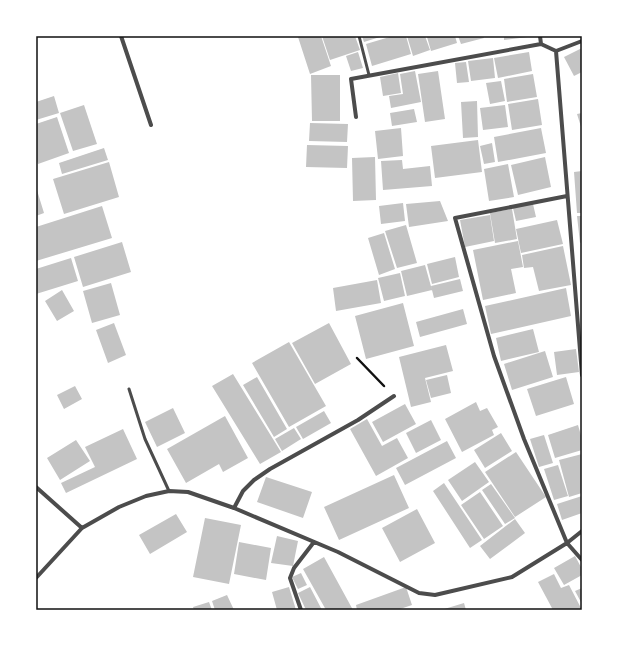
<svg xmlns="http://www.w3.org/2000/svg" width="618" height="646" font-family="Literata,serif">
<style>
.building{fill:#c4c4c4}
.lines{fill:none;stroke-linecap:round;stroke-linejoin:round}
.path{stroke:#111;stroke-width:2.5}
.service{stroke:#4c4c4c;stroke-width:3}
.minor{stroke:#4c4c4c;stroke-width:4}
.neatline{fill:none;stroke:#111;stroke-width:1.5}
</style>
<rect width="100%" height="100%" fill="#fff"/>
<path class="building" d="M302,36H321L331,66L310,74L298,37Z
M322,36H355L360,50L330,60Z
M362,36H383L364,42Z
M393,36H406L411,54L372,66L366,44Z
M407,36H425L430,50L413,56Z
M455,36L457,43L431,51L427,37Z
M458,36H483L484,38L461,44Z
M504,36H528V37L504,40Z
M582,48V72L574,76L564,57Z
M358,52L363,68L351,71L346,56Z
M529,52L532,71L498,78L494,58Z
M493,58L495,78L471,81L468,61Z
M466,62L469,82L457,83L455,63Z
M415,71L421,102L391,108L389,96L403,94L400,74Z
M438,71L445,119L425,122L418,74Z
M398,73L401,93L383,96L380,77Z
M533,74L537,97L507,102L504,79Z
M311,75H340V121H312Z
M501,81L505,101L490,104L486,83Z
M54,96L59,113L36,120V102Z
M538,99L542,125L512,130L508,104Z
M477,101L478,137L463,138L461,102Z
M84,105L97,144L73,151L60,113Z
M505,105L508,127L483,130L480,108Z
M414,109L417,122L392,126L390,113Z
M582,113V130L577,114Z
M57,117L69,153L38,164L36,158V124Z
M310,123L348,124L347,142L309,141Z
M401,128L403,156L378,159L375,131Z
M541,128L546,153L498,162L494,137Z
M478,140L482,172L435,178L431,146Z
M492,143L495,162L484,164L480,146Z
M307,145L348,146L347,168L306,167Z
M104,148L108,160L62,174L59,163Z
M375,157L376,200L353,201L352,158Z
M545,157L551,187L518,195L511,165Z
M402,160L403,169L430,166L432,186L383,190L381,161Z
M109,162L119,197L64,214L53,179Z
M508,164L514,197L489,201L484,169Z
M582,171V213H577L574,172Z
M36,187L44,213L36,216Z
M440,201L448,221L409,227L406,204Z
M403,203L405,221L381,224L379,206Z
M533,204L536,217L516,221L513,208Z
M102,206L112,238L36,261V227Z
M512,209L517,239L495,243L490,213Z
M490,215L494,241L465,247L460,220Z
M577,216H582V242L580,243Z
M557,220L563,244L521,253L516,229Z
M406,225L417,263L397,268L385,231Z
M384,233L395,269L379,275L368,238Z
M518,241L523,267L511,269L516,293L483,300L473,250Z
M122,242L131,272L83,287L74,257Z
M563,246L571,285L539,291L533,267L524,268L522,255Z
M455,257L459,277L432,284L427,264Z
M71,258L78,281L36,294V269Z
M425,265L432,290L407,296L401,271Z
M400,273L405,296L384,301L378,278Z
M460,279L463,291L434,298L431,286Z
M377,280L381,303L336,311L333,288Z
M111,283L120,315L92,323L83,291Z
M566,288L571,316L491,334L485,306Z
M62,290L74,311L57,321L45,301Z
M403,303L414,346L366,359L355,316Z
M463,309L467,324L420,337L416,322Z
M114,323L126,355L108,363L96,330Z
M329,323L351,364L315,384L292,343Z
M533,329L539,352L501,361L496,338Z
M289,342L326,406L289,427L252,363Z
M446,345L453,371L425,378L431,402L411,407L399,357Z
M576,349L579,372L557,375L554,352Z
M545,351L553,377L512,390L504,364Z
M233,374L281,452L260,464L212,386Z
M447,375L451,393L431,398L426,380Z
M257,377L287,429L274,437L243,385Z
M566,377L574,404L536,416L527,389Z
M75,386L82,399L64,409L57,395Z
M476,402L480,411L487,408L498,427L492,430L494,435L462,452L445,419Z
M405,404L416,424L383,442L372,422Z
M173,408L185,433L157,447L145,422Z
M324,411L331,423L303,439L296,427Z
M225,416L248,458L223,472L219,464L186,483L167,449Z
M367,419L382,446L397,438L408,458L376,476L350,429Z
M431,420L441,440L416,453L406,433Z
M578,425L582,439V450L555,458L548,435Z
M294,428L301,439L282,451L275,439Z
M123,429L137,459L66,493L61,483L95,467L85,447Z
M501,433L512,451L485,468L474,450Z
M544,435L553,463L539,467L530,439Z
M76,440L90,461L60,480L47,458Z
M447,441L456,458L405,485L396,468Z
M516,452L546,497L515,517L485,472Z
M582,454V493L569,497L559,460Z
M475,462L489,482L462,501L448,480Z
M558,465L568,496L554,500L544,469Z
M394,475L409,508L339,540L324,507Z
M266,477L312,492L303,518L257,502Z
M444,483L482,540L470,548L433,491Z
M491,484L515,518L505,524L482,490Z
M480,492L503,526L484,539L461,505Z
M582,496V513L562,520L557,504Z
M417,509L435,543L400,562L382,528Z
M176,514L187,532L150,554L139,535Z
M205,518L241,525L229,584L193,577Z
M515,519L525,533L490,559L480,546Z
M277,536L298,541L293,566L271,563Z
M239,542L271,548L266,580L234,574Z
M575,556L582,569V575L564,585L554,568Z
M324,557L353,610H326L303,569Z
M301,573L307,585L298,589L292,577Z
M554,574L561,588L569,585L582,610H553L538,582Z
M289,587L296,610H277L272,592Z
M310,587L322,610H306L298,593Z
M406,587L412,605L397,610H357L356,605Z
M582,588V604L575,591Z
M227,595L234,610H215L212,601Z
M209,602L212,610H194L193,607Z
M464,603L466,610H441Z"/>
<g class="lines">
<path class="path" d="M357,358L384,386"/>
<path class="service" d="M359,36L369,75
M129,389L145,439L169,491"/>
<path class="minor" d="M121,36L151,125
M540,36L541,44
M541,44L556,51L582,375
M556,51L582,41
M356,117L351,79L541,44
M567,196L455,218L494,356L524,439L567,543L582,560
M36,487L82,528
M234,508L243,491L254,480L270,469L358,420L394,396
M36,578L82,528L119,507L146,496L169,491L188,492L234,508L338,552L419,593L435,595L512,577L567,543L582,531
M301,610L290,578L294,568L314,542"/>
</g>
<rect width="618" height="646" fill="none" stroke="#ffffff" stroke-width="74"/>
<rect x="37" y="37" width="544" height="572" class="neatline"/>
</svg>
